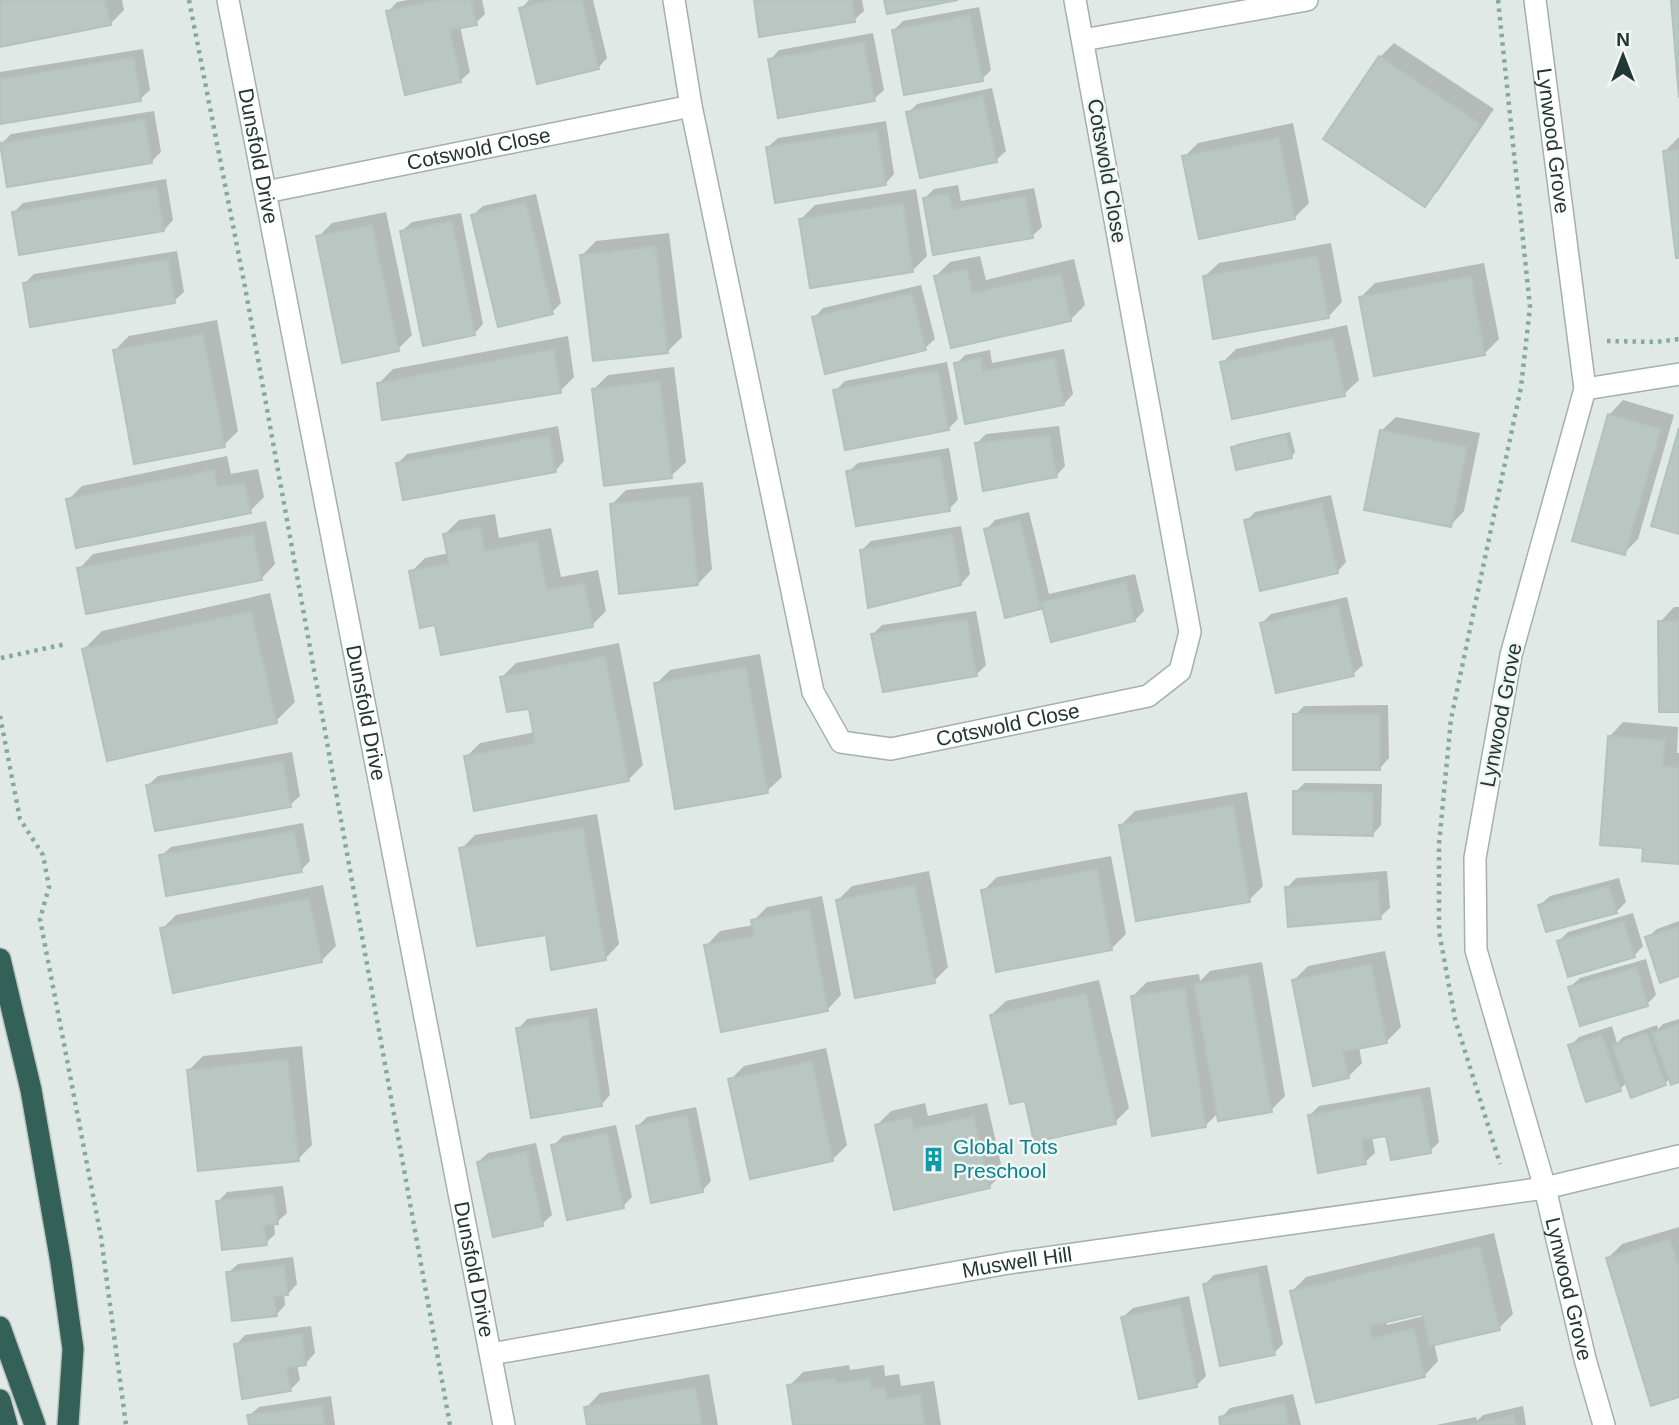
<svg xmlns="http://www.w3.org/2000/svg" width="1679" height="1425" font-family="Arial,sans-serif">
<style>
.shadow{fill:#0003;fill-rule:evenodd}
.building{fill:#b9c6c1;stroke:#b4c2bc;stroke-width:2}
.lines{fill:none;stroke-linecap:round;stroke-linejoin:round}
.street-casing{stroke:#a4b0ac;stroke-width:24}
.highway-casing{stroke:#bdc3c2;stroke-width:24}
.path{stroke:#85a99e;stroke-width:4.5;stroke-dasharray:3.5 5;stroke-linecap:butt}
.street{stroke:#fff;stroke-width:21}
.highway{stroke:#336057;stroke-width:21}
.labels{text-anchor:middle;stroke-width:5;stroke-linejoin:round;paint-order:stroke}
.street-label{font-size:21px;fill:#233732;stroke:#f0f6f3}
.culture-label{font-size:21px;fill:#0d838f;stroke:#f0f6f3;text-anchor:start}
</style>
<rect width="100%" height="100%" fill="#e0e9e5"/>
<path class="shadow" d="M0,0H122L124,10L110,24L0,45Z
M408,0H482L485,14L476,23L460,26L470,72L460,81L388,12L397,2Z
M529,0H593L607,58L598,68L521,9Z
M755,0H862L864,11L854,20Z
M979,7L991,70L982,79L894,30L903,21Z
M873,33L884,90L874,99L770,60L779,50Z
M1394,43L1494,109L1438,191L1424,205L1380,57Z
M143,49L150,90L140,99L0,123V72Z
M992,88L1006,151L996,160L908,113L917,104Z
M154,111L161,152L151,162L2,143L11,134Z
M886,121L894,174L885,184L768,147L778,138Z
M1293,123L1309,203L1294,218L1184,157L1198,143Z
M1679,137V256L1665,151Z
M166,179L173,220L164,230L14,212L23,203Z
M958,185L961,201L1034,188L1042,227L1032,236L935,253L925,198L934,189Z
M916,189L927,256L913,270L801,219L815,205Z
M536,194L561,303L552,312L473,215L483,206Z
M386,212L412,335L398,349L318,237L332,223Z
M461,213L483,324L474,334L402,231L412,222Z
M669,233L682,337L668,351L582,255L596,241Z
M1331,243L1342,302L1328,317L1204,277L1219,263Z
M177,251L184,292L174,301L25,283L34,274Z
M980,256L986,280L1074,259L1085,305L1071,319L952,346L936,276L950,262Z
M1484,263L1499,339L1484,354L1361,297L1375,283Z
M921,285L935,339L925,348L814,318L823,308Z
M217,320L238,431L224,445L114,351L129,336Z
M1347,325L1359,380L1344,394L1222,363L1236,349Z
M568,336L574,377L560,391L379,383L393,369Z
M1064,349L1073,394L1064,404L956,364L965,355L990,350L992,363Z
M947,362L958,419L948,429L835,391L845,381Z
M674,367L686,462L671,476L594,389L608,375Z
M1623,400L1674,415L1638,539L1624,553L1609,415Z
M1396,417L1480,433L1464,511L1450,526L1381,431Z
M558,426L564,461L555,471L398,463L407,454Z
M1059,426L1065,466L1056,476L977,443L986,434Z
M1290,432L1295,452L1291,457L1233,448L1237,444Z
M949,448L958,500L949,509L848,472L858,463Z
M227,456L231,474L258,469L264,497L250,511L68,500L82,486Z
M703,482L712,569L698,584L611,505L626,490Z
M1331,495L1346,562L1337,572L1246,521L1255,512Z
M1029,512L1049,594L1135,574L1144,611L1135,620L1044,607L1006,616L986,530L995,520Z
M495,514L499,538L551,528L561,577L598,570L606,611L592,625L411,572L425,558L449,553L445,534L459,520Z
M266,521L275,564L261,579L79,569L93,554Z
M961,526L970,574L961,584L862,550L871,541Z
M270,593L295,702L276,721L84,649L102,631Z
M1347,597L1363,665L1353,674L1262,623L1271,614Z
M1674,607H1679V710L1660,622Z
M976,611L986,665L977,674L872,635L882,625Z
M619,643L643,765L629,779L466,757L480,743L535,732L530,707L502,677L516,663Z
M760,654L782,777L767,791L656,684L670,670Z
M1388,705L1389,758L1380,768L1295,715L1304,706Z
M1623,722L1678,727L1677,753H1679V861L1645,846L1609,737Z
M292,752L300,796L290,805L148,785L158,776Z
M1305,783L1382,784L1381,825L1372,835L1295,792Z
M1247,792L1263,886L1249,900L1121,825L1135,811Z
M597,814L619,944L605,959L547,933L461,849L475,835Z
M303,823L310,861L301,870L161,856L171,847Z
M1111,856L1126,934L1112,948L983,891L997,877Z
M929,871L948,967L934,981L838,900L852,886Z
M1387,871L1390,908L1380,917L1287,888L1296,878Z
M1619,878L1626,902L1616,912L1540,905L1550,896Z
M323,885L336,946L321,961L162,929L176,915Z
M822,896L841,995L827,1010L706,946L720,931L754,925L753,921L767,907Z
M1633,913L1643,946L1634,956L1559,941L1568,932Z
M1679,921V975L1647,938L1657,929Z
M1385,951L1401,1027L1387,1041L1359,1047L1362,1063L1348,1077L1293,981L1308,966Z
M1646,959L1656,995L1647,1004L1570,987L1580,978Z
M1262,962L1285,1096L1271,1110L1218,1113L1205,1126L1133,996L1147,982L1199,974L1200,981L1210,971Z
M1099,980L1129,1108L1115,1122L1026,1099L991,1015L1006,1001Z
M597,1008L610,1095L601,1105L518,1029L527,1019Z
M1679,1019V1080L1671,1078L1665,1083L1627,1082L1620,1089L1570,1046L1579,1037L1612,1026L1617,1043L1623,1037L1657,1025L1658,1029L1663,1024Z
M302,1046L312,1145L298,1159L189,1070L203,1056Z
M826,1048L847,1145L833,1159L730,1080L744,1066Z
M1430,1087L1439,1142L1430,1151L1388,1134L1372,1136L1375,1153L1365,1162L1310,1115L1319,1106Z
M925,1103L928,1116L987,1103L1003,1173L989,1187L877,1125L891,1111Z
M696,1107L711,1181L702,1191L638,1126L647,1117Z
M616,1125L632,1197L623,1206L553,1146L563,1136Z
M536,1143L552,1215L542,1224L478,1162L488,1153Z
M283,1186L287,1213L277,1222L274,1223L275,1234L266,1243L218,1202L227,1192Z
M1679,1227V1395L1608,1258L1622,1244Z
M1494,1233L1513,1314L1499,1328L1434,1343L1438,1361L1424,1376L1292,1291L1306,1277ZM1423,1312L1424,1316L1387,1325L1386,1320Z
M293,1257L297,1284L288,1294H284L285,1305L276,1315L228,1273L238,1264Z
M1267,1265L1283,1344L1274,1353L1205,1284L1214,1275Z
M1189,1296L1206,1376L1197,1385L1123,1317L1133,1308Z
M311,1326L315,1353L306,1363L297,1364L300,1380L290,1390L236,1345L245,1335Z
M849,1365L850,1370L884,1365L885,1376L899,1374L901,1386L934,1381L941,1425H795L789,1386L803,1372Z
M709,1374L718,1425H589L586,1408L600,1393Z
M1293,1394L1301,1425H1222L1221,1418L1230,1408Z
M331,1396L335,1425H251L249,1416L259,1407Z
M1523,1406L1526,1425H1436L1476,1417L1477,1421L1483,1415Z"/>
<path class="building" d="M0,0H105L111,25L0,47Z
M437,0H471L477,25L450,30L461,82L405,95L386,11Z
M551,0H582L599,69L537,84L519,8Z
M754,0H852L855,22L759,37Z
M884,0H958L887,14Z
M1671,0H1679V98Z
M970,15L983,81L904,95L892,30Z
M864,42L875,101L778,118L768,59Z
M1379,56L1481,124L1425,207L1323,139Z
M134,57L141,101L0,124V79Z
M983,96L997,162L920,178L906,112Z
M145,119L152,163L7,187L0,143Z
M877,130L886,185L775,203L766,147Z
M1279,137L1295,219L1199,239L1182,156Z
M1679,149V258H1676L1663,151Z
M157,187L164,231L19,255L12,212Z
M949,193L952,209L1025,196L1033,238L933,255L923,198Z
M526,202L553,314L498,327L471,215Z
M903,203L913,272L810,288L799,219Z
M452,221L475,335L423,346L400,231Z
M372,225L399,351L342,363L316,236Z
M656,246L668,353L593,361L580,255Z
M1317,256L1329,318L1213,339L1203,276Z
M168,259L175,303L30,327L23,283Z
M967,269L972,293L1061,273L1071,321L951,348L934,276Z
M1471,276L1485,355L1374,376L1359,297Z
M912,293L926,350L825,374L812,317Z
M203,334L225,447L134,464L113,350Z
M1333,338L1345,396L1232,419L1220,362Z
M554,349L561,393L382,420L377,383Z
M981,358L983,371L1055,358L1064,405L965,424L954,363Z
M938,370L949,430L845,450L833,390Z
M660,381L672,478L604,486L592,389Z
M1608,414L1661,429L1625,555L1572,541Z
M1679,428V534L1651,526Z
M1380,430L1467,447L1451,527L1364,510Z
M549,435L556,472L403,500L396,463Z
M1050,435L1057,477L983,491L975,443Z
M1286,435L1292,458L1236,470L1231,447Z
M940,456L950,511L856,526L846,471Z
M214,470L217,487L244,482L251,513L76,548L66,499Z
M689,496L698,585L619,594L610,504Z
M1322,503L1338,573L1260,591L1244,520Z
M1020,520L1041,609L1005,618L984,529Z
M481,527L485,551L537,541L547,590L585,583L593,627L441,655L435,625L420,628L409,571L449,563L443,534Z
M253,534L262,580L86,614L77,568Z
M952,534L961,585L868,608L860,550Z
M1126,582L1135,621L1051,642L1041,602Z
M1338,605L1354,676L1276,693L1260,623Z
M251,611L277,723L107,761L82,649Z
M967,619L977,676L883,692L871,634Z
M1658,621H1679V712H1659Z
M605,656L629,781L474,811L464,756L535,743L529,709L507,712L500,677Z
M746,667L768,793L675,809L654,683Z
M1293,714H1380V770H1293Z
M1608,736L1665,740L1663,766L1679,768V864L1642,861L1643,848L1600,845Z
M283,761L291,807L155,831L146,785Z
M1293,791L1373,792V836L1293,834Z
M1233,805L1250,902L1136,921L1119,825Z
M583,827L606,960L551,970L546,935L477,946L459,848Z
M294,831L302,872L166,896L159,855Z
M1097,869L1112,950L996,972L981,890Z
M1378,880L1381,919L1288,927L1285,887Z
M915,885L935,983L855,998L836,900Z
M1609,886L1617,913L1546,932L1538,905Z
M309,898L322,962L173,993L160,928Z
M809,909L828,1011L721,1032L704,945L754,936L751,920Z
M1624,921L1635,957L1568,977L1557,941Z
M1679,927V976L1660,983L1645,937Z
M1371,964L1387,1043L1343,1052L1349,1078L1313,1086L1292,980Z
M1637,967L1648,1006L1580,1026L1568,987Z
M1248,975L1272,1112L1218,1121L1194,984Z
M1185,988L1206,1127L1152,1136L1131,996Z
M1086,993L1116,1124L1034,1142L1025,1101L1010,1104L990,1015Z
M588,1017L602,1106L531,1118L516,1028Z
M1679,1024V1082L1671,1085L1652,1033Z
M1647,1033L1666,1085L1631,1098L1612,1045Z
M1602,1035L1621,1091L1586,1102L1568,1045Z
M288,1059L299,1161L198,1171L187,1070Z
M812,1061L833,1161L750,1179L728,1079Z
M1421,1095L1431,1153L1391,1160L1386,1136L1362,1140L1366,1164L1318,1173L1308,1115Z
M687,1115L703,1192L651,1203L636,1126Z
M974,1116L990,1188L894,1210L875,1125L912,1117L914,1129Z
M607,1133L624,1208L567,1220L551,1145Z
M527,1151L543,1226L493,1237L477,1162Z
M274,1194L278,1224L264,1226L267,1245L222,1250L216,1201Z
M1670,1239L1679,1267V1397L1651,1406L1606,1258Z
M1480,1246L1500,1330L1430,1346L1422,1314L1370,1326L1373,1338L1414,1328L1425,1377L1316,1403L1290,1291Z
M285,1265L288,1295L274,1297L277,1316L232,1321L226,1272Z
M1258,1273L1275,1355L1220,1366L1203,1284Z
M1180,1305L1197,1387L1139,1399L1121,1317Z
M302,1334L306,1365L287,1368L291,1391L242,1399L234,1344Z
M835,1378L836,1384L870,1378L871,1389L885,1387L887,1399L920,1394L925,1425H793L787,1385Z
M695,1387L702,1425H587L584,1407Z
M1284,1402L1289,1425H1220L1219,1417Z
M322,1405L325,1425H249L247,1415Z
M1513,1415L1516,1425H1472V1424Z"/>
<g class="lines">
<defs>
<g id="street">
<path id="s1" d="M228,0L504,1425"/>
<path id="s2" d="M674,0L691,106L813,692L841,742L891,749L1148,696L1180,671L1190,632L1075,0"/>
<path id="s3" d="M1535,0L1585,389L1511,655L1475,858L1476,950L1545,1188L1585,1359L1604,1425"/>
<path d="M1083,40L1307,0"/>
<path id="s4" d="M266,192L691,106"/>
<path d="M1585,389L1679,374"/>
<path id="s5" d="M491,1354L1009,1263L1545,1188L1679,1156"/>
</g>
<path id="highway" d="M0,959L31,1090L61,1263L73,1349L68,1425
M0,1327L35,1425
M0,1400L7,1425"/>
</defs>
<use href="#street" class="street-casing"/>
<use href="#highway" class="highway-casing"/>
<path class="path" d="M189,0L245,287L450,1425
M1498,0L1530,307L1521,387L1451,719L1439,844V931L1455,1019L1500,1164
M1607,341L1656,342L1679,339
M1,658L66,644
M0,716L20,819L43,855L49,887L40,919L101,1237L126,1425"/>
<use href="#street" class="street"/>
<use href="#highway" class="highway"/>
</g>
<defs>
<symbol id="building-bare" viewBox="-9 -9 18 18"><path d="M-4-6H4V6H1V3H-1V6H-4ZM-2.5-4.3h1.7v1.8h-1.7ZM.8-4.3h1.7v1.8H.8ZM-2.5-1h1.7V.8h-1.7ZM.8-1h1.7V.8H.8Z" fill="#0f9aa8" stroke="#f0f6f3" stroke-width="2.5" paint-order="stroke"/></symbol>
</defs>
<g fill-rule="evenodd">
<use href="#building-bare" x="916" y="1142" width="35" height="35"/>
</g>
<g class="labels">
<g class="street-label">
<text dy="7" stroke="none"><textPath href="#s3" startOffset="142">Lynwood Grove</textPath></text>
<text dy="7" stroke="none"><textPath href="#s4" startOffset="217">Cotswold Close</textPath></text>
<text dy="7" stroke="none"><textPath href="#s1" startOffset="159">Dunsfold Drive</textPath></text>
<text transform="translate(1107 171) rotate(80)" y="7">Cotswold Close</text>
<text dy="7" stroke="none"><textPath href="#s1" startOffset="726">Dunsfold Drive</textPath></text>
<text transform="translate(1501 715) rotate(-79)" y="7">Lynwood Grove</text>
<text dy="7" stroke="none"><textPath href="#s2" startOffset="933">Cotswold Close</textPath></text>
<text dy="7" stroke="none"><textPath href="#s5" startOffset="534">Muswell Hill</textPath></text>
<text dy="7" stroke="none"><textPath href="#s1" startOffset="1293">Dunsfold Drive</textPath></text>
<text dy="7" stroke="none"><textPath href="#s3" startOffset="1318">Lynwood Grove</textPath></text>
</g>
<g class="culture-label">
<text x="953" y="1154">Global Tots<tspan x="953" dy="24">Preschool</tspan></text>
</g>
</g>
<g transform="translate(1623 56)" stroke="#f0f6f3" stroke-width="5" paint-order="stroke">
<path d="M0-5L12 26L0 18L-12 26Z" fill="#233732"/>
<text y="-10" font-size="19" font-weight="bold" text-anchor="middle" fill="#233732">N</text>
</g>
</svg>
